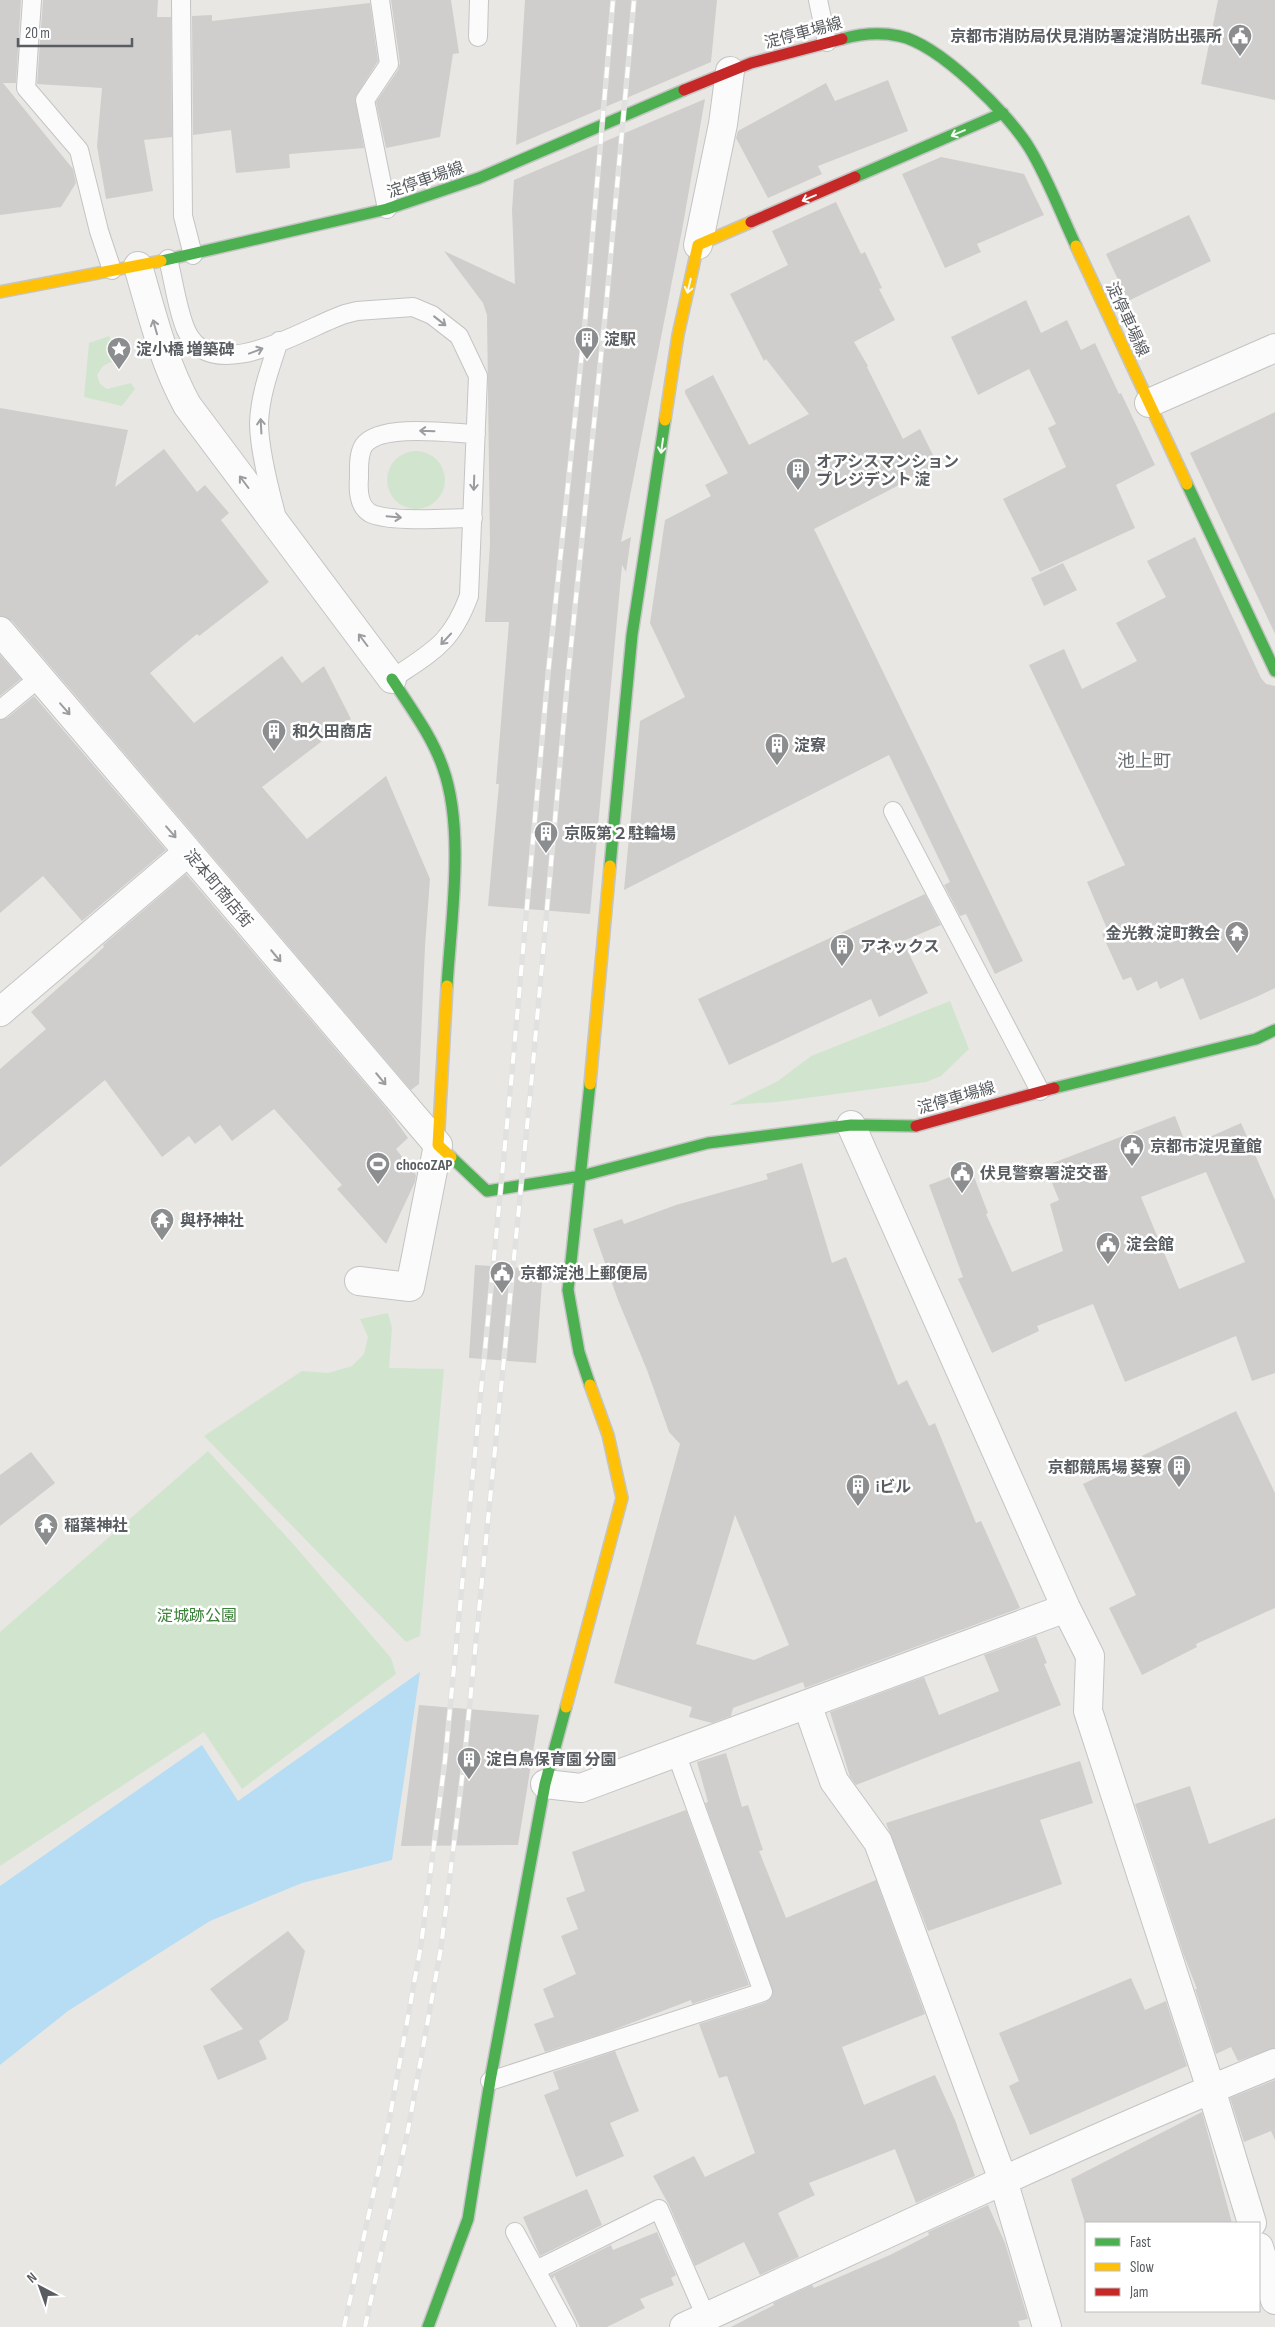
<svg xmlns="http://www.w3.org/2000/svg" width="1275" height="2327" font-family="'Sofia Sans Condensed','Noto Sans JP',sans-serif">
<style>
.green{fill:#d1e5ce}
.water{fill:#b6ddf4}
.building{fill:#cfcecc;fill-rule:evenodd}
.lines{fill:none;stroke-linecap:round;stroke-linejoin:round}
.lane-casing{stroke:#c4c4c4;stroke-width:20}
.street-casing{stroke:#c4c4c4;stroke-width:30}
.fast-casing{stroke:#c5c5c5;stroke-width:14}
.slow-casing{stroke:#c5c5c5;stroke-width:14}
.jam-casing{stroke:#c5c5c5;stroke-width:14}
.lane{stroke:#fcfbfb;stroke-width:18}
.street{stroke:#fcfbfb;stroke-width:28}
.fast{stroke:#4caf50;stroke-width:11}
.slow{stroke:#ffc107;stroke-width:11}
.jam{stroke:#c62828;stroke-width:11}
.rail-casing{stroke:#e1e1e0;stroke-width:5.5}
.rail{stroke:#fff;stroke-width:4;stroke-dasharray:11;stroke-linecap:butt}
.oneway{stroke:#f6fbf6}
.oneway2{stroke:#9a9c9f}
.labels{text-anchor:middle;stroke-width:5;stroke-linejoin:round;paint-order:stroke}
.street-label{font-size:16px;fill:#595d61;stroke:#fff}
.poi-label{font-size:16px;font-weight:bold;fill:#595d61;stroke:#fff;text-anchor:start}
.park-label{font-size:16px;fill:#398137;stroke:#fff}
.neighbourhood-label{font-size:18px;fill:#6a6f73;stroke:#fff}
</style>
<rect width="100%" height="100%" fill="#e8e7e3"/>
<path class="green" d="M109,336L119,358L103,366L97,375L100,384L107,389L131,383L135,389L122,406L84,397L89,343Z
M387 480a29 29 0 1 1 58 0a29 29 0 1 1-58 0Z
M950,1001L969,1049L941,1076L926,1082L777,1102L729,1105L778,1081L811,1056Z
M388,1313L392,1328L389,1368L444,1369L420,1636L406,1642L204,1436L302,1371L328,1373L352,1366L364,1354L368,1337L360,1319Z
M208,1451L295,1546L391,1658L396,1674L242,1789L204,1732L0,1866V1632Z"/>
<path class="water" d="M420,1672L392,1860L302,1883L210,1921L68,2011L0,2065V1886L202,1745L238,1801Z"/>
<path class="building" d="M0,0H21L16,83H3L73,169L76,183L61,207L0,215Z
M43,0H158L157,17H171L172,137L144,140L153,191L106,199L97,146L102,88L37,84Z
M391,0H451L459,53L453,54L440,137L386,148L376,102L398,70L400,63Z
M525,0H717L711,62L516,145Z
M1218,0H1275V100L1201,84Z
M370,3L378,61L355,98L364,148L289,154L290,168L236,173L231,130L193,135L192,16L212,15V21Z
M888,80L908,131L818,166L822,174L768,198L736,138L738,131L826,83L835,101Z
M705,99L682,230L621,542L631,537L626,572L622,565L590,914L488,906L499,784H496L509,622H485L490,544L487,315L483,303L444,251L515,284L512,210L514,180Z
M941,157L1024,174L1044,215L977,244L981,252L945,268L902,174Z
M836,202L861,254L865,252L882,288L879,289L895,320L854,342L868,366L867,367L903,439L920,429L938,465L814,529L1023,961L995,974L966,914L960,916L944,885L950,882L889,755L624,890L640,721L685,697L650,623L665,520L711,496L705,485L728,473L685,393V390L713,375L749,445L809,414L766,359L764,361L730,294L788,265L772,231Z
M1189,215L1211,261L1128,301L1106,254Z
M1026,300L1041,333L1067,320L1081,350L1095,343L1119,394L1121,393L1155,465L1116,485L1135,528L1040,572L1003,499L1066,467L1048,428L1056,424L1029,369L978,395L951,337Z
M0,408L128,430L115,487L164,449L197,492L205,485L229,513L221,520L269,582L199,636L197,634L150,673L194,723L282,656L302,683L324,666L351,719L262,787L307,839L386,776L430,879L425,946L419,1084L411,1090L12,621L0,616Z
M1275,412V634L1190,453Z
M1195,537L1261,678L1266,684L1275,686V988L1254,998L1200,1020L1183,978L1160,989L1157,981L1137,991L1131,977L1123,980L1102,934L1108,931L1087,882L1125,865L1029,665L1064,649L1082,689L1137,661L1116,623L1166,597L1147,561Z
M1063,563L1077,590L1044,606L1031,578Z
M0,655L21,679L0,696Z
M34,696L166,850L82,921L43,876L0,913V720L7,718Z
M186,874L387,1109L408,1138L396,1149L416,1175L415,1182L386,1244L337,1189L342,1185L274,1109L232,1141L220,1125L195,1144L189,1136L162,1157L105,1080L0,1167V1069L46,1029L31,1012L91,959L104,947L103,945Z
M925,894L941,925L903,941L928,993L879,1017L871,999L729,1065L698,999Z
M1175,1116L1187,1147L1241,1123L1275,1200V1373L1252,1381L1236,1336L1125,1382L1093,1304L1037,1326L1039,1331L992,1353L958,1279L963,1277L929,1185L971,1169L988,1213L986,1214L1012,1272L1063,1251L1050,1204L1059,1200L1045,1166ZM1206,1172L1245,1262L1179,1289L1141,1197Z
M802,1163L832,1263L846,1257L898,1385L907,1380L929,1426L935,1423L976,1523L981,1521L1020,1608L805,1688L803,1682L733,1708L731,1716L712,1723L689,1717L692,1707L614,1683L680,1444L669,1432L647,1370L618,1300L593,1229L622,1219L624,1224L676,1205L768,1179L766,1174ZM735,1515L789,1645L754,1660L696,1644Z
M475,1265L543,1269L536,1363L469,1358Z
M1236,1411L1275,1493V1608L1196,1644L1197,1647L1142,1675L1109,1608L1136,1595L1083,1484Z
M31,1452L55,1483L0,1526V1475Z
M1036,1636L1047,1663L1044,1664L1061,1705L856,1785L850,1777L830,1712L924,1677L939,1715L999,1691L984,1655Z
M419,1705L539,1715L518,1845L401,1846Z
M726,1753L742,1807L748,1805L763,1850L759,1851L786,1918L876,1880L925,2014L842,2047L864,2105L935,2075L955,2120L975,2176L916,2203L895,2149L809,2183L815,2195L778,2213L799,2257L760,2275L744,2242L695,2266L669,2205L653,2176L694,2156L705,2177L755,2153L727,2076L719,2078L699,2024L766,2002L773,1993L705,1803L708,1802L697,1762Z
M1080,1761L1093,1803L1040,1820L1062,1884L928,1931L886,1823Z
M1190,1786L1209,1844L1275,1818V2048L1238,2061L1231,2047L1216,2054L1195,1989H1197L1183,1953L1135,1804Z
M686,1810L749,1985L692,2004L691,2000L608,2032L545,2052L534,2024L554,2017L543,1989L576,1974L561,1936L578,1929L566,1898L585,1891L572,1852Z
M288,1931L305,1951L288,2020L259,2041L267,2059L218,2080L203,2046L243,2029L210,1989Z
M1131,1978L1145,2010L1166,2001L1187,2066L1030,2135L1009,2086L1019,2081L999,2033Z
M615,2051L639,2111L610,2123L624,2156L576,2177L544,2095L559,2089L553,2072Z
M1275,2080V2140L1271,2131L1244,2142L1230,2098Z
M1202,2112L1232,2223H1085L1071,2179Z
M587,2189L602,2225L540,2256L523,2217Z
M988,2205L1005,2243L1028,2319L1018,2321L1020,2327H731L774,2305L773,2303L812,2285L814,2288L890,2255L929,2235L928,2232Z
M657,2232L676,2275L671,2278L674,2285L640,2299L645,2308L607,2327H580L554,2275L553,2279L550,2275L611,2245L613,2250Z"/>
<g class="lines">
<defs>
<path id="lane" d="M32,0L26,88L79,150L99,231L112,270
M181,0L183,216L193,255
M380,0L389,64L365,100L387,209
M818,0L827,42
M478,37L479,0
M168,259C174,282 177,309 186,330C212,389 306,327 345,314L357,311L413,307L432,315L459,336L478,376L469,596C451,644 433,651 392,679
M277,518C270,492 259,450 259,423C260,395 270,368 279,341
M473,518C450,518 389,523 370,513C358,506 358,490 359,478C359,468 358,454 364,445C381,423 451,433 476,434
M0,710L39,678
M893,811L1040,1091
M490,2081L763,1992L676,1753
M515,2232L567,2327
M536,2270L659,2209L706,2317"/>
<path id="street" d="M698,245L723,124L730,71
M138,266C152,314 163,361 187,405L392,679
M1149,403L1275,348
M0,631L438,1145L410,1287L359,1281
M0,1012L188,852
M851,1125L1066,1608L1090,1656L1088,1711L1211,2089L1252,2223
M807,1704L834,1781L878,1842L1003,2180L1047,2327
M545,1784L581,1788L1066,1608
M1259,2247L1275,2300
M684,2327C880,2238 1075,2144 1275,2063"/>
<path id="fast" d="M842,39C860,34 880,32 899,36C939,44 1009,114 1030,149C1048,179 1061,214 1076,246
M855,177L1003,113
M161,261L387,209L479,178L684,90
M1187,484L1275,671
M392,679C410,707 432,736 443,768C465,829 451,921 447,986
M610,866L632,635L665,420
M590,1084L568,1290L579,1352L590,1385
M1054,1088L1256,1039L1275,1030
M451,1157L487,1191L581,1176L708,1143L851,1125L916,1126
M428,2327L468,2219L490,2081L545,1784L566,1707"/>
<path id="slow" d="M1076,246L1187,484
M0,292L161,261
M665,420L678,335L698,245L751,222
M447,986L438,1145L451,1157
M590,1084L610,866
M566,1707L622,1498L608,1435L590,1385"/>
<path id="jam" d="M684,90L751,63L842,39
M751,222L855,177
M916,1126L1054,1088"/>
</defs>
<use href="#lane" class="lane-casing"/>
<use href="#street" class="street-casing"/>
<use href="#fast" class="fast-casing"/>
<use href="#slow" class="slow-casing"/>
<use href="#jam" class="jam-casing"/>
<use href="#lane" class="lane"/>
<use href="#street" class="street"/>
<use href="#fast" class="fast"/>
<use href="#slow" class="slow"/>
<use href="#jam" class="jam"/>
<defs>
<path id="rail" d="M344,2327L388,2127L421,1945L445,1760L511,1083L548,674L584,333L613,0
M365,2327L408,2130L441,1948L464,1762L531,1086L568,675L606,307L634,0"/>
</defs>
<use href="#rail" class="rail-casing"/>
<use href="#rail" class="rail"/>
</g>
<defs><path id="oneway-shaft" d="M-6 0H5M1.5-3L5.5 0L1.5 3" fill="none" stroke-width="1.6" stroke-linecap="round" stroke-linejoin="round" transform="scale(1.25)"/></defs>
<g class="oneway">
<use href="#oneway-shaft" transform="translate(958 133) rotate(157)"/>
<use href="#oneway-shaft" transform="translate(809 198) rotate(157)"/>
<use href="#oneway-shaft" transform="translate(689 286) rotate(103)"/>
<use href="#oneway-shaft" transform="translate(662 446) rotate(98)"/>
</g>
<g class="oneway2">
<use href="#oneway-shaft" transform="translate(440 321) rotate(38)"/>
<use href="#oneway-shaft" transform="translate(155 327) rotate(-106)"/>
<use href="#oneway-shaft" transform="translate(256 351) rotate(-21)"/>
<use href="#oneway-shaft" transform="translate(261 426) rotate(-93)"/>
<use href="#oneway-shaft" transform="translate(427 431) rotate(-178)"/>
<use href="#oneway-shaft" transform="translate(244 482) rotate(-127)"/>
<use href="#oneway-shaft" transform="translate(474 483) rotate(92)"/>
<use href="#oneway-shaft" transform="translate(394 517) rotate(5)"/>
<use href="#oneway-shaft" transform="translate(446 639) rotate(133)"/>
<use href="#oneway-shaft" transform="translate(363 640) rotate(-127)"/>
<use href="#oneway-shaft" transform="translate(65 709) rotate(49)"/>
<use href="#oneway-shaft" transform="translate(171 832) rotate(49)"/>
<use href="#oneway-shaft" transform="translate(276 956) rotate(50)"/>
<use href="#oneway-shaft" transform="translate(381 1079) rotate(50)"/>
</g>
<defs>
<symbol id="civic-pin" viewBox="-11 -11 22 30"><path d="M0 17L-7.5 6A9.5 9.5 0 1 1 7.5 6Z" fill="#8b8d8e" stroke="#fff"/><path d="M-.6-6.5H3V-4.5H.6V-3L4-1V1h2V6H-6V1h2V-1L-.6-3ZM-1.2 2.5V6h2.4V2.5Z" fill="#fff"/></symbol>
<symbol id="building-pin" viewBox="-11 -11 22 30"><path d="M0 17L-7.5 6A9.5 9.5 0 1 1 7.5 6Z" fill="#8b8d8e" stroke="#fff"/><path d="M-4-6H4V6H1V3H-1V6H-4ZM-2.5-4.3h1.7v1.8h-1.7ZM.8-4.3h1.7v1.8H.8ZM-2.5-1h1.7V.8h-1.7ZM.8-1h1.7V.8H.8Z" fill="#fff"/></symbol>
<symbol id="sight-pin" viewBox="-11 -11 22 30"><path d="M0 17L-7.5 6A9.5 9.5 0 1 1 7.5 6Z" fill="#8b8d8e" stroke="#fff"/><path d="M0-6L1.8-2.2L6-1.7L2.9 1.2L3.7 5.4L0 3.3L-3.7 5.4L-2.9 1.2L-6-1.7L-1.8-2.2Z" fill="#fff"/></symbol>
<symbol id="temple-pin" viewBox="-11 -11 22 30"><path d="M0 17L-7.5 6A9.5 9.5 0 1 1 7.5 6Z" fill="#8b8d8e" stroke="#fff"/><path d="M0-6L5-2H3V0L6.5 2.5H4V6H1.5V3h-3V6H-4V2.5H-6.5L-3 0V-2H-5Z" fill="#fff"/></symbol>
<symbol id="stadium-pin" viewBox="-11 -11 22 30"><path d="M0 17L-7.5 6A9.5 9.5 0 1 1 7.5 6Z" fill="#8b8d8e" stroke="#fff"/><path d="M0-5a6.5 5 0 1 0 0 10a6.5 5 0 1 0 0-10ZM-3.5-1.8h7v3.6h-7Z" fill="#fff"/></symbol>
</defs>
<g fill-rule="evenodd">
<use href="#civic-pin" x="1226" y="22" width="28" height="38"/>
<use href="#building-pin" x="573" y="325" width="28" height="38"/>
<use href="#sight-pin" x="105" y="335" width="28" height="38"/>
<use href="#building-pin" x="784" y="456" width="28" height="38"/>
<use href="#building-pin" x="260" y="717" width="28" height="38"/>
<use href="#building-pin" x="763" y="731" width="28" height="38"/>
<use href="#building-pin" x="532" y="819" width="28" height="38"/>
<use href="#temple-pin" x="1223" y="919" width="28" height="38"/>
<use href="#building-pin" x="828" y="932" width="28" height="38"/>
<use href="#civic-pin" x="1118" y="1132" width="28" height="38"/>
<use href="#stadium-pin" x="364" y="1150" width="28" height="38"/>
<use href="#civic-pin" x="948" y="1159" width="28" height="38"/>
<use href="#temple-pin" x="148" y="1206" width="28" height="38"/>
<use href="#civic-pin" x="1094" y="1230" width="28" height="38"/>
<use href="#civic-pin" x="488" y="1259" width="28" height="38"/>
<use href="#building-pin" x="1165" y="1453" width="28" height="38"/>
<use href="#building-pin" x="844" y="1472" width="28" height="38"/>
<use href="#temple-pin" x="32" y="1511" width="28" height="38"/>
<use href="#building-pin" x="455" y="1745" width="28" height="38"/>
</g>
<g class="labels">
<g class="street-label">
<text transform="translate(803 32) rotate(-15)" y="6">淀停車場線</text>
<text transform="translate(425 179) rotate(-19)" y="6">淀停車場線</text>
<text transform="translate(1128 319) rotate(65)" y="6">淀停車場線</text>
<text transform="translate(219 888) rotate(50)" y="6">淀本町商店街</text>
<text transform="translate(956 1097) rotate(-16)" y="6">淀停車場線</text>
</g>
<g class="poi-label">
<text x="1222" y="42" text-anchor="end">京都市消防局伏見消防署淀消防出張所</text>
<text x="604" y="345">淀駅</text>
<text x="136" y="355">淀小橋 増築碑</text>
<text x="816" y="467">オアシスマンション<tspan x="816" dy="18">プレジデント 淀</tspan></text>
<text x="292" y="737">和久田商店</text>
<text x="794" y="751">淀寮</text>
<text x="564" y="839">京阪第２駐輪場</text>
<text x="1220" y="939" text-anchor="end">金光教 淀町教会</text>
<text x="860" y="952">アネックス</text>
<text x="1150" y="1152">京都市淀児童館</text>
<text x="396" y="1170">chocoZAP</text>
<text x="980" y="1179">伏見警察署淀交番</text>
<text x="180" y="1226">與杼神社</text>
<text x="1126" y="1250">淀会館</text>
<text x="520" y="1279">京都淀池上郵便局</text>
<text x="1162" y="1473" text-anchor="end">京都競馬場 葵寮</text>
<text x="876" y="1492">iビル</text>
<text x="64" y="1531">稲葉神社</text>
<text x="486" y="1765">淀白鳥保育園 分園</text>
</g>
<g class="park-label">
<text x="197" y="1621">淀城跡公園</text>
</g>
<g class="neighbourhood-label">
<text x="1144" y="767">池上町</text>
</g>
</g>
<rect x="1085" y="2222" width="175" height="90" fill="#ffffff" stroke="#bdbec0"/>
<rect x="1095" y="2238" width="25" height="8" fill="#4caf50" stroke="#bdbec0"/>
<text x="1130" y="2247" font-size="15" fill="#595d61">Fast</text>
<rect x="1095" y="2263" width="25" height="8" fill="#ffc107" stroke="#bdbec0"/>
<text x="1130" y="2272" font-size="15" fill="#595d61">Slow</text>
<rect x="1095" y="2288" width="25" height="8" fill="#c62828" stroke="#bdbec0"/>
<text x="1130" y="2297" font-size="15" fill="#595d61">Jam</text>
<g transform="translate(40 2287) rotate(319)" stroke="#ffffff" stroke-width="4" paint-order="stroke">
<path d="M0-4L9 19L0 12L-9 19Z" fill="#595d61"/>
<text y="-8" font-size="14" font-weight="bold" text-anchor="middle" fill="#595d61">N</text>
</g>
<path d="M18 38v8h114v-8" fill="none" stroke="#595d61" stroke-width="2.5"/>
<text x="25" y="38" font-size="15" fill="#595d61" stroke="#ffffff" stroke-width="4" paint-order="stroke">20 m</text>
</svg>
